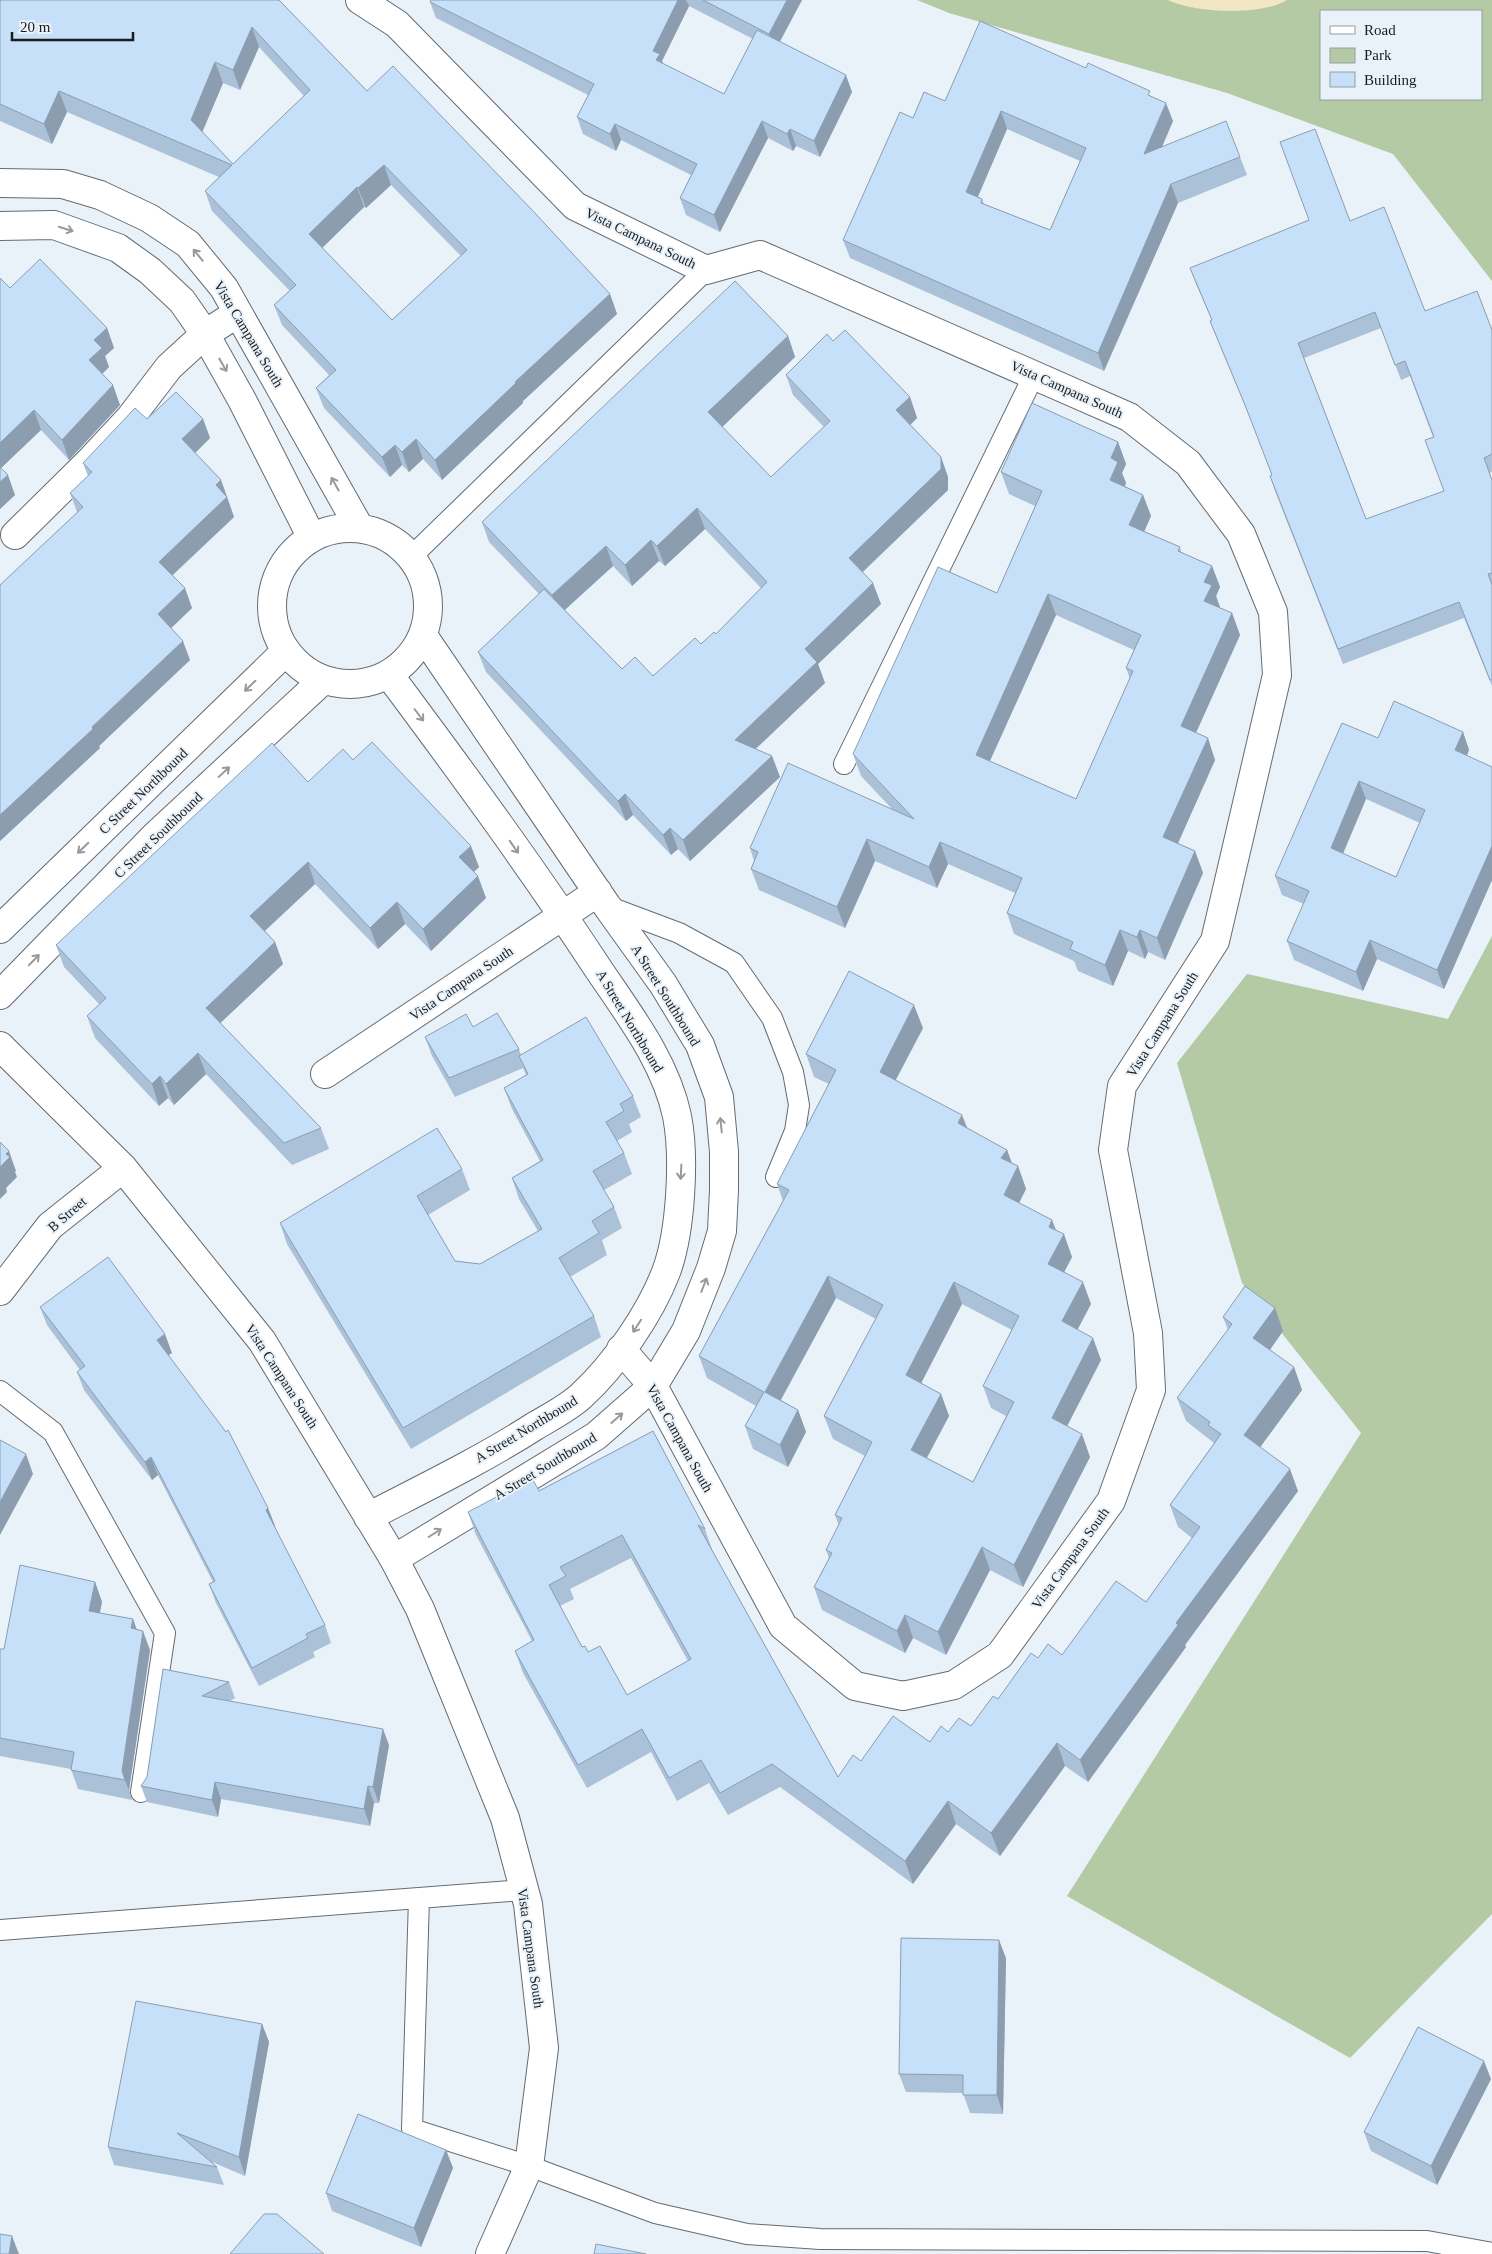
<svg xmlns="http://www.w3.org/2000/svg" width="1492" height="2254" font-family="'Times New Roman',serif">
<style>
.green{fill:#b3caa5;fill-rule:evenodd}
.sand{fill:#f1e7c2}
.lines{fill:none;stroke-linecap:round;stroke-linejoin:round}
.service-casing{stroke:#656b72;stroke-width:22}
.minor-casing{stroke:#656b72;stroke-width:30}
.tertiary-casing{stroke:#656b72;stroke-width:30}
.service{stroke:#fff;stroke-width:20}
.minor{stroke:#fff;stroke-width:28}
.tertiary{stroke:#fff;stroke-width:28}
.wall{fill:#aac1d7;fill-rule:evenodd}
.shaded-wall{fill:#8b9daf}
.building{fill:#c6e0fa;stroke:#8b9daf;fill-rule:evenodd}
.oneway{stroke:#98999a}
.labels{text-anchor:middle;stroke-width:4;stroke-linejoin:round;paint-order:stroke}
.street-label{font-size:14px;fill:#191c1e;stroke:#eaf2f9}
</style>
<rect width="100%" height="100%" fill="#eaf2f9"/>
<path class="green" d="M917,0H1492V281L1393,154L1227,93L949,13ZM1321,11H1481V99H1321Z
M1492,936V1914L1350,2058L1067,1896L1361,1433L1242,1283L1177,1063L1247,974L1448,1019Z"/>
<path class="sand" d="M1168,0H1287C1262,16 1194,13 1168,0Z"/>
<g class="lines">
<defs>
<path id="service" d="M412,556L706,270
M844,764L1034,375
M607,906L679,933L734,963L772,1018L793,1072L799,1105L795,1131L776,1177
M0,1391L53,1432L165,1633L141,1792
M419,1898L412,2129L529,2166L655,2213L747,2234L820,2239L1427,2241L1492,2253
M0,1930L524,1890"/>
<path id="minor" d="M360,0L397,24L575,206L706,270L760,255L1129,417L1188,463L1241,534L1273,612L1277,675L1215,941L1122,1086L1113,1150L1148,1333L1151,1390L1111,1501L1000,1655L954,1685L903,1696L855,1686L783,1626L653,1386L621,1349
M0,183L63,184L100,195L149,218L188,244L224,288L359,527
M0,226L54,225L118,248L150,271L182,301L205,334L242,400L311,536
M272 606a78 78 0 1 1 156 0a78 78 0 1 1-156 0Z
M15,535L89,462L130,418L169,367L205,334L238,313
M0,929L285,652
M0,995L155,836L322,681
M325,1074L598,892
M0,1291L50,1226L123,1168
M368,1517C424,1488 482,1460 535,1426C550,1417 568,1408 581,1396C614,1366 650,1314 666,1272C681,1232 685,1157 677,1116C665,1059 626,1011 595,964C530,865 460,770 390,676
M394,1559L596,1436L653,1386L686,1331L711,1268L722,1231L724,1190V1152L719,1097L700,1045L663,984L607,906L424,637"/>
<path id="tertiary" d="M0,1046L123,1168L262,1341L394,1559L420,1609L505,1818L528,1904L544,2048L529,2166L490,2254"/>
</defs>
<use href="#service" class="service-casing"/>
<use href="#minor" class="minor-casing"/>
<use href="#tertiary" class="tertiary-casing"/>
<use href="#service" class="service"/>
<use href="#minor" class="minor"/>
<use href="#tertiary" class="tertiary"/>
</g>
<path class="wall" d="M0,0H279L367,91L610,294L617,314L523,401V403L442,480L423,459L409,472L402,465L390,477L324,408L316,388L329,375L282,325L274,305L290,291L212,211L205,191L219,177L67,112L52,144L0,121ZM259,47L304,96L233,164L202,132L223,83L240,90ZM391,185L461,256L392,320L322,248L364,207L366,208Z
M431,0H802L780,42L852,92L820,157L796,146L793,151L768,138L720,232L686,215L680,198L691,175L621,140L616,151L583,134L577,117L588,95L436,18L430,2ZM689,6L753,39L724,94L663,64L662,61Z
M1152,97L1173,121L1162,147L1240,157L1247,175L1178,203L1104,371L850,258L843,240L945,101ZM1007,129L1080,161L1050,230L984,204L982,199L978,197Z
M1350,221L1425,311L1492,330V472L1489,473L1492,480V686L1464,618L1343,664L1275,491L1270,476L1272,475L1251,420L1216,336L1210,321L1212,320L1196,284L1190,268ZM1381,328L1401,380L1410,376L1433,437L1444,491L1366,519L1304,358Z
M0,278L10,288L107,328L114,348L105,356L109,367L102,374L120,405L69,460L41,430L1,468L15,495L0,509Z
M788,336L795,357L722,427L771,477L824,427L793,395L786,375L833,341L910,397L917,418L910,425L941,457L948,477V490L863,572L881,604L818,664L825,683L755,749L772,756L780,777L690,861L678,849L671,855L633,815L626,821L486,672L478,652L539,594L489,542L482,522ZM705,529L761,588L716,634L653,676L622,669L565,610L613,566L632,586L659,561L665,566Z
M147,419H203L210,438L195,453L221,480L234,517L172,576L192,608L171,628L190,660L99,746L100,748L0,841L77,512L70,493L88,476L83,463Z
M1118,442L1126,464L1122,473L1126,483L1125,486L1143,495L1151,516L1144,532L1180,547L1181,552L1212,566L1220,587L1216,596L1220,608L1232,613L1240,635L1196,733L1215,760L1178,843L1195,851L1203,873L1165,960L1148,952L1145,959L1128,951L1113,986L1078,971L1074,961L1014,934L1007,913L1015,893L948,864L937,888L875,861L845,928L759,890L751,869L754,861L750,848L892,809L861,776L853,754L997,593L1035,506L1009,494L1001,472ZM1056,615L1134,650L1126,668L1130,679L1076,799L990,761Z
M1463,732L1469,750L1467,756L1492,767V880L1444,989L1377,959L1363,991L1294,960L1287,941L1304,904L1282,895L1275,876L1378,738ZM1366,799L1420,823L1396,877L1343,854Z
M353,760L479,867L474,872L486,898L431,951L405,924L378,949L315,884L265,931L275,942L283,964L220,1023L321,1128L329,1149L292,1165L206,1074L174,1105L168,1098L159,1106L95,1038L87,1016L100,1005L64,967L56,945L308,782Z
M473,1027L519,1049L521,1055L633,1096L641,1117L629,1124L632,1132L617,1141L624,1153L632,1174L604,1190L614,1207L622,1228L602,1240L607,1255L570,1277L594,1316L601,1337L411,1449L287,1244L280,1223L462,1169L470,1190L428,1215L455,1261L480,1264L538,1231L519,1199L512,1178L540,1161L512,1109L504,1088L526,1075L523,1068L455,1097L432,1056L425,1037Z
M923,1028L896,1080L968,1129L1007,1150L1012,1163L1018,1166L1026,1189L1019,1203L1052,1220L1056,1230L1072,1257L1064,1272L1091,1304L1077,1329L1101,1360L1067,1426L1090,1457L1023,1587L990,1570L946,1655L913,1638L905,1653L822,1610L814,1587L829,1558L826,1550L839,1526L835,1515L865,1456L833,1439L824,1416L876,1319L836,1298L781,1400L798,1410L806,1432L788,1467L753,1449L745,1426L756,1406L707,1378L699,1356L783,1201L777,1184L829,1084L814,1077L806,1054ZM962,1304L1012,1330L983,1386L991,1408L1006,1416L973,1482L927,1458L949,1416L941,1394L921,1383Z
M40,1307L172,1353L168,1355L268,1508L275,1526L274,1527L325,1625L331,1643L313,1652L315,1657L259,1686L216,1603L209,1584L213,1582L158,1475L152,1480L84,1390L77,1372L80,1370L47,1325Z
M1275,1308L1283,1331L1270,1350L1294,1367L1302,1390L1260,1447L1298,1491L1185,1645L1186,1647L1088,1782L1065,1766L1000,1856L956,1824L913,1884L780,1787L728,1815L709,1783L677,1801L651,1752L587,1788L523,1673L515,1651L532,1641L476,1535L468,1512L539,1491L653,1431L705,1529L713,1552L838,1777L861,1761L930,1742L948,1732L971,1726L1038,1658L1062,1655L1146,1602L1192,1538L1178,1527L1170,1505L1214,1443L1186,1421L1177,1398L1228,1330L1223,1317ZM631,1558L688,1661L627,1695L582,1647L560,1606L574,1599L570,1589Z
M95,1582L102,1602L100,1613L133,1619L136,1629L150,1650L129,1790L132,1800L78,1789L71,1769L0,1756V1649H4Z
M163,1669L229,1682L235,1698L230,1701L389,1745L379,1803H374L370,1826L221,1799L218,1817L147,1802L141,1786L147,1777Z
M1006,1958L1003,2114L970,2113L963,2093L906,2092L899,2074Z
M262,2024L269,2042L245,2176L212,2162L217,2167L224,2185L114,2165L108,2147Z
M1491,2079L1437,2185L1371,2151L1364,2132Z
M446,2150L453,2168L421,2247L332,2211L326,2193Z"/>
<path class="shaded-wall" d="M678,0H686L689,6L662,61L666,70L662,77L653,51Z
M787,0H802L775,50L769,34Z
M252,27L259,47L240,90L233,70Z
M215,62L223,83L199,140L191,120Z
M846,75L852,92L820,157L814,141Z
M59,91L67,112L52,144L44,124Z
M1166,103L1173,121L1151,172L1144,154Z
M1001,111L1007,129L972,210L966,192Z
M762,121L768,138L720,232L714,215Z
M615,124L621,140L616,151L610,134Z
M790,129L796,146L793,151L787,134Z
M384,165L391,185L366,208L358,188Z
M1171,184L1178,203L1104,371L1098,353Z
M357,187L364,207L316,254L309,234Z
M610,294L617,314L523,401V403L442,480L435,460L515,382Z
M107,328L114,348L105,356L109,367L96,380L89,360L94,340Z
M788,336L795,357L716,433L708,412Z
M113,385L120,405L69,460L62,440Z
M910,397L917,418L904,431L896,410Z
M34,410L41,430L0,469V443Z
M203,419L210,438L189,459L182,439Z
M416,439L423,459L409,472L402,452Z
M1118,442L1126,464L1122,473L1126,483L1118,502L1110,480L1111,458Z
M395,445L402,465L390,477L382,457Z
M941,457L948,477V490L856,578L849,558Z
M8,475L15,495L0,509V482Z
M221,480L234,517L166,581L159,562L216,485Z
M1143,495L1151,516L1137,547L1129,525Z
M697,508L705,529L665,566L657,546Z
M651,540L659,561L632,586L625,565Z
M606,546L613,566L559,615L552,595Z
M1212,566L1220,587L1216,596L1220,607L1212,623L1204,601V582Z
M873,583L881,604L818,664L825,683L743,761L735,740L805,649Z
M185,588L192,608L165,634L158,614Z
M1048,594L1056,615L983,776L976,755Z
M1232,613L1240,635L1189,748L1181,726Z
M183,641L190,660L99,746L100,748L0,841V815Z
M1463,732L1469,750L1461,769L1455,750Z
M1208,738L1215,760L1171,859L1163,837Z
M772,756L780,777L690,861L683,840Z
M1359,781L1366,799L1337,867L1331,848Z
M625,794L633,815L626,821L618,801Z
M670,828L678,849L671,855L663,835Z
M867,839L875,861L845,928L837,907Z
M940,842L948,864L937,888L929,867Z
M471,846L479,867L467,878L459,857Z
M1492,846V880L1444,989L1437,970Z
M1195,851L1203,873L1165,960L1157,938Z
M308,862L315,884L258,937L250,916Z
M478,876L486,898L431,951L423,929Z
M397,902L405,924L378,949L370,928Z
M1120,930L1128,951L1113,986L1105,965Z
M1140,930L1148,952L1145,959L1137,937Z
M1370,940L1377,959L1363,991L1356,972Z
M275,942L283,964L214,1029L206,1008Z
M914,1005L923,1028L888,1094L880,1072Z
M198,1053L206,1074L174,1105L166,1084Z
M160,1076L168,1098L159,1106L152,1084Z
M962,1115L971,1137L958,1123Z
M1007,1150L1015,1172L1001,1158Z
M9,1151L16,1171L15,1172L17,1177L6,1188L7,1192L0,1199V1167L6,1154Z
M1018,1166L1026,1189L1012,1217L1004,1195Z
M1052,1220L1060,1242L1064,1234L1072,1257L1057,1286L1048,1264L1049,1227Z
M828,1276L836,1298L773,1414L765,1392Z
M954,1282L962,1304L914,1397L906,1375Z
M1083,1282L1091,1304L1070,1344L1062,1321Z
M1275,1308L1283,1331L1262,1361L1253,1338Z
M165,1334L172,1353L164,1358L157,1340Z
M1093,1338L1101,1360L1060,1440L1052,1418Z
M1294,1367L1302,1390L1253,1457L1244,1435Z
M941,1394L949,1416L919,1472L911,1450Z
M798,1410L806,1432L788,1467L780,1445Z
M1082,1434L1090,1457L1023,1587L1014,1565Z
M26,1454L33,1474L0,1535V1502Z
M151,1457L158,1475L152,1480L145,1462Z
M1290,1469L1298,1491L1185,1645L1186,1647L1088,1782L1080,1760L1176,1623Z
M268,1508L275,1526L272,1528L266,1510Z
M982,1547L990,1570L946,1655L938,1632Z
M95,1582L102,1602L96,1630L89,1611Z
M905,1615L913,1638L905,1653L897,1631Z
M133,1619L140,1638L131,1628Z
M143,1631L150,1650L129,1790L132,1800L122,1771Z
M383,1729L389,1745L379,1803L373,1787Z
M1057,1743L1065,1766L1000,1856L991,1833Z
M215,1782L221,1799L218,1817L212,1800Z
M368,1786L374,1803L370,1826L364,1809Z
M948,1801L956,1824L913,1884L905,1861Z
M999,1940L1006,1958L1003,2114L997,2095Z
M262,2024L269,2042L245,2176L239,2157Z
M1484,2061L1491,2079L1437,2185L1431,2166Z
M446,2150L453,2168L421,2247L414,2228Z
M12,2236L19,2254H9Z"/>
<path class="building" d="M0,0H279L367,91L393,66L534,212L610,294L515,382L516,383L435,460L416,439L402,452L395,445L382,457L316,388L336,370L274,305L296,285L205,191L232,165L59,91L44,124L0,104ZM252,27L310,90L233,164L191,120L215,62L233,70ZM384,165L467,250L392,320L309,234L357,187L358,188Z
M431,0H678L653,51L660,54L656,60L724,94L757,30L846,75L814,141L790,129L787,134L762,121L714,215L680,198L697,164L615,124L610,134L577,117L594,84L430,2Z
M703,0H787L769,34Z
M980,21L1086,68L1088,63L1150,91L1148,95L1166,103L1144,154L1226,121L1240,157L1171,184L1098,353L843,240L900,112L913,118L924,92L945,101ZM1001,111L1086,148L1050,230L981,203L982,199L966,192Z
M1315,129L1350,221L1384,207L1425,311L1477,291L1492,330V454L1484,458L1492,480V573L1488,574L1492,585V679L1490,680L1459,602L1338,649L1270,476L1272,475L1245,405L1210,321L1212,320L1190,268L1309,220L1280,142ZM1375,312L1395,365L1405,361L1434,437L1425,440L1444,491L1366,519L1298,343Z
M40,259L107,328L94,340L102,348L89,360L113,385L62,440L34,410L0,443V278L10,288Z
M735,281L788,336L708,412L771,477L830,421L786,375L827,334L833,341L845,330L910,397L896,410L941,457V469L849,558L873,583L805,649L817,662L735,740L772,756L683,840L670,828L663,835L625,794L618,801L478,652L544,589L622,669L635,657L653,676L695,638L701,644L714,632L716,634L767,582L697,508L657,546L651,540L625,565L606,546L552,595L482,522Z
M176,392L203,419L182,439L221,480L216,485L227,497L159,562L185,588L158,614L183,641L92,727L93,729L0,815V585L83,507L70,493L92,472L83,463L135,408L147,419Z
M1032,403L1118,442L1111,458L1118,462L1110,480L1143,495L1129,525L1180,547L1178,551L1212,566L1204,582L1212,585L1204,601L1232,613L1181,726L1208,738L1163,837L1195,851L1157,938L1140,930L1137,937L1120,930L1105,965L1070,949L1073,942L1007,913L1022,878L940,842L929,867L867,839L837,907L751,869L758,852L750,848L788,763L914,819L853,754L938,567L997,593L1042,491L1001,472ZM1048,594L1141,635L1126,668L1133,671L1076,799L976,755Z
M0,467L8,475L0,482Z
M1394,701L1463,732L1455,750L1492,767V846L1437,970L1370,940L1356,972L1287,941L1309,891L1275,876L1342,723L1378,738ZM1359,781L1425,810L1396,877L1331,848Z
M372,742L471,846L459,857L478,876L423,929L397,902L370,928L308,862L250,916L275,942L206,1008L321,1128L284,1143L198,1053L166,1084L160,1076L152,1084L87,1016L106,998L56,945L272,743L308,782L343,749L353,760Z
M849,971L914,1005L880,1072L962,1115L958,1123L1007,1150L1001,1158L1018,1166L1004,1195L1052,1220L1049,1227L1064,1234L1048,1264L1083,1282L1062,1321L1093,1338L1052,1418L1082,1434L1014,1565L982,1547L938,1632L905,1615L897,1631L814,1587L832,1553L826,1550L842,1518L835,1515L872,1442L824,1416L883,1305L828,1276L765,1392L798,1410L780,1445L745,1426L764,1392L699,1356L789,1190L777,1184L836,1070L806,1054ZM954,1282L1019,1316L983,1386L1014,1402L973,1482L911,1450L941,1394L906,1375Z
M497,1013L519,1049L449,1078L425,1037L466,1014L473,1027Z
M586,1017L633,1096L620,1104L624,1111L606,1122L624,1153L593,1171L614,1207L592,1221L599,1233L559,1258L594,1316L403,1428L280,1223L437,1128L462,1169L417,1196L455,1261L480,1264L542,1229L512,1178L543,1160L504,1088L528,1074L519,1056Z
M0,1142L9,1151L6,1154L10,1157L0,1167Z
M108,1257L165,1334L157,1340L226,1432L228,1430L268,1508L266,1510L325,1625L306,1634L308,1638L252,1668L209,1584L215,1581L151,1457L145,1462L77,1372L85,1366L40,1307Z
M1245,1286L1275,1308L1253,1338L1294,1367L1244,1435L1290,1469L1176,1623L1178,1625L1080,1760L1057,1743L991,1833L948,1801L905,1861L772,1764L720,1793L701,1760L669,1778L642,1729L578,1765L515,1651L534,1640L468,1512L532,1478L539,1491L653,1431L705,1529L698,1525L838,1777L853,1755L861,1761L893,1716L930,1742L941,1726L948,1732L959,1718L971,1726L993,1696L998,1699L1031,1653L1038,1658L1048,1644L1062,1655L1116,1581L1146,1602L1200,1527L1170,1505L1221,1434L1208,1425L1210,1422L1177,1398L1232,1324L1223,1317ZM622,1535L691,1659L627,1695L600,1646L588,1652L585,1646L582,1647L549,1585L566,1576L560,1567Z
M0,1440L26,1454L0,1502Z
M20,1565L95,1582L89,1611L133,1619L131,1628L143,1631L122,1771L125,1780L71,1770L74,1752L0,1738V1649H4Z
M163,1669L229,1682L202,1696L383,1729L373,1787L368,1786L364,1809L215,1782L212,1800L141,1786L147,1777Z
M901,1938L999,1940L997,2095H963V2075L899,2074Z
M136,2001L262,2024L239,2157L177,2133L217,2167L108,2147Z
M1418,2027L1484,2061L1431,2166L1364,2132Z
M358,2114L446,2150L414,2228L326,2193Z
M264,2214H277L324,2254H230Z
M0,2234L12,2236L9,2254H0Z
M596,2244L646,2254H594Z"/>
<defs><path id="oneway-shaft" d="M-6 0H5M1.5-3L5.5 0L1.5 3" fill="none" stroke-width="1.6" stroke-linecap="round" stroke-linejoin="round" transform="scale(1.25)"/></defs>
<g class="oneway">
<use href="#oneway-shaft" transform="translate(66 229) rotate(18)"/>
<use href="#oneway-shaft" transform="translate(198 255) rotate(-129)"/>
<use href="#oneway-shaft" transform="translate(223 365) rotate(60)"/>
<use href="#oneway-shaft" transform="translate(335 484) rotate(-119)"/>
<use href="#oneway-shaft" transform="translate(250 686) rotate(136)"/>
<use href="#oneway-shaft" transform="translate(419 715) rotate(53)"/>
<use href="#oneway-shaft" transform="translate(224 772) rotate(-43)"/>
<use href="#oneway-shaft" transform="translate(514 847) rotate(55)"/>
<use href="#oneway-shaft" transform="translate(83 848) rotate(136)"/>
<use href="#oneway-shaft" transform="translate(34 960) rotate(-46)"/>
<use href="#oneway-shaft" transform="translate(721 1125) rotate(-96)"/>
<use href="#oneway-shaft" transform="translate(681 1172) rotate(93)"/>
<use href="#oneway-shaft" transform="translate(704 1285) rotate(-69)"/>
<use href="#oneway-shaft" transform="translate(637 1326) rotate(123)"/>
<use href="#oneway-shaft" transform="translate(617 1418) rotate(-41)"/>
<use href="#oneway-shaft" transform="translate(435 1533) rotate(-32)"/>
</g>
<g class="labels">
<g class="street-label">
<text transform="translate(641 238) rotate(26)" y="5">Vista Campana South</text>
<text transform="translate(249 334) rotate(59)" y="5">Vista Campana South</text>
<text transform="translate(1067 389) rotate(24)" y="5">Vista Campana South</text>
<text transform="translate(143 791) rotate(-44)" y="5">C Street Northbound</text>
<text transform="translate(158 835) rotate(-44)" y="5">C Street Southbound</text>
<text transform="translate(461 983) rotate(-34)" y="5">Vista Campana South</text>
<text transform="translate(666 995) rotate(58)" y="5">A Street Southbound</text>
<text transform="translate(630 1021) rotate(59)" y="5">A Street Northbound</text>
<text transform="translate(1162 1024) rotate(-58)" y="5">Vista Campana South</text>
<text transform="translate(67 1214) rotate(-41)" y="5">B Street</text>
<text transform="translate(282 1376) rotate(57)" y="5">Vista Campana South</text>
<text transform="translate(526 1429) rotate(-31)" y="5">A Street Northbound</text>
<text transform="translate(680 1438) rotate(61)" y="5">Vista Campana South</text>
<text transform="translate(545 1466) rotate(-31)" y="5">A Street Southbound</text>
<text transform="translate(1070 1558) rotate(-54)" y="5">Vista Campana South</text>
<text transform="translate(531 1948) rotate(82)" y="5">Vista Campana South</text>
</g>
</g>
<rect x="1320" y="10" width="162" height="90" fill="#eaf2f9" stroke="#969ca1"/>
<rect x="1330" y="26" width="25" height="8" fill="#ffffff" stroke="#969ca1"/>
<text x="1364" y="35" font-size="15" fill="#191c1e">Road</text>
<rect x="1330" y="48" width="25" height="15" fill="#b3caa5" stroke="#969ca1"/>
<text x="1364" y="60" font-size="15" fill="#191c1e">Park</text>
<rect x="1330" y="72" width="25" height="15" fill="#c6e0fa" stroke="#969ca1"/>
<text x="1364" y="85" font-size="15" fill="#191c1e">Building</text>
<path d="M12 32v8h121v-8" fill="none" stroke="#191c1e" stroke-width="2.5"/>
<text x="20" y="32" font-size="15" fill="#191c1e" stroke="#eaf2f9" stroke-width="4" paint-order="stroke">20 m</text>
</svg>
